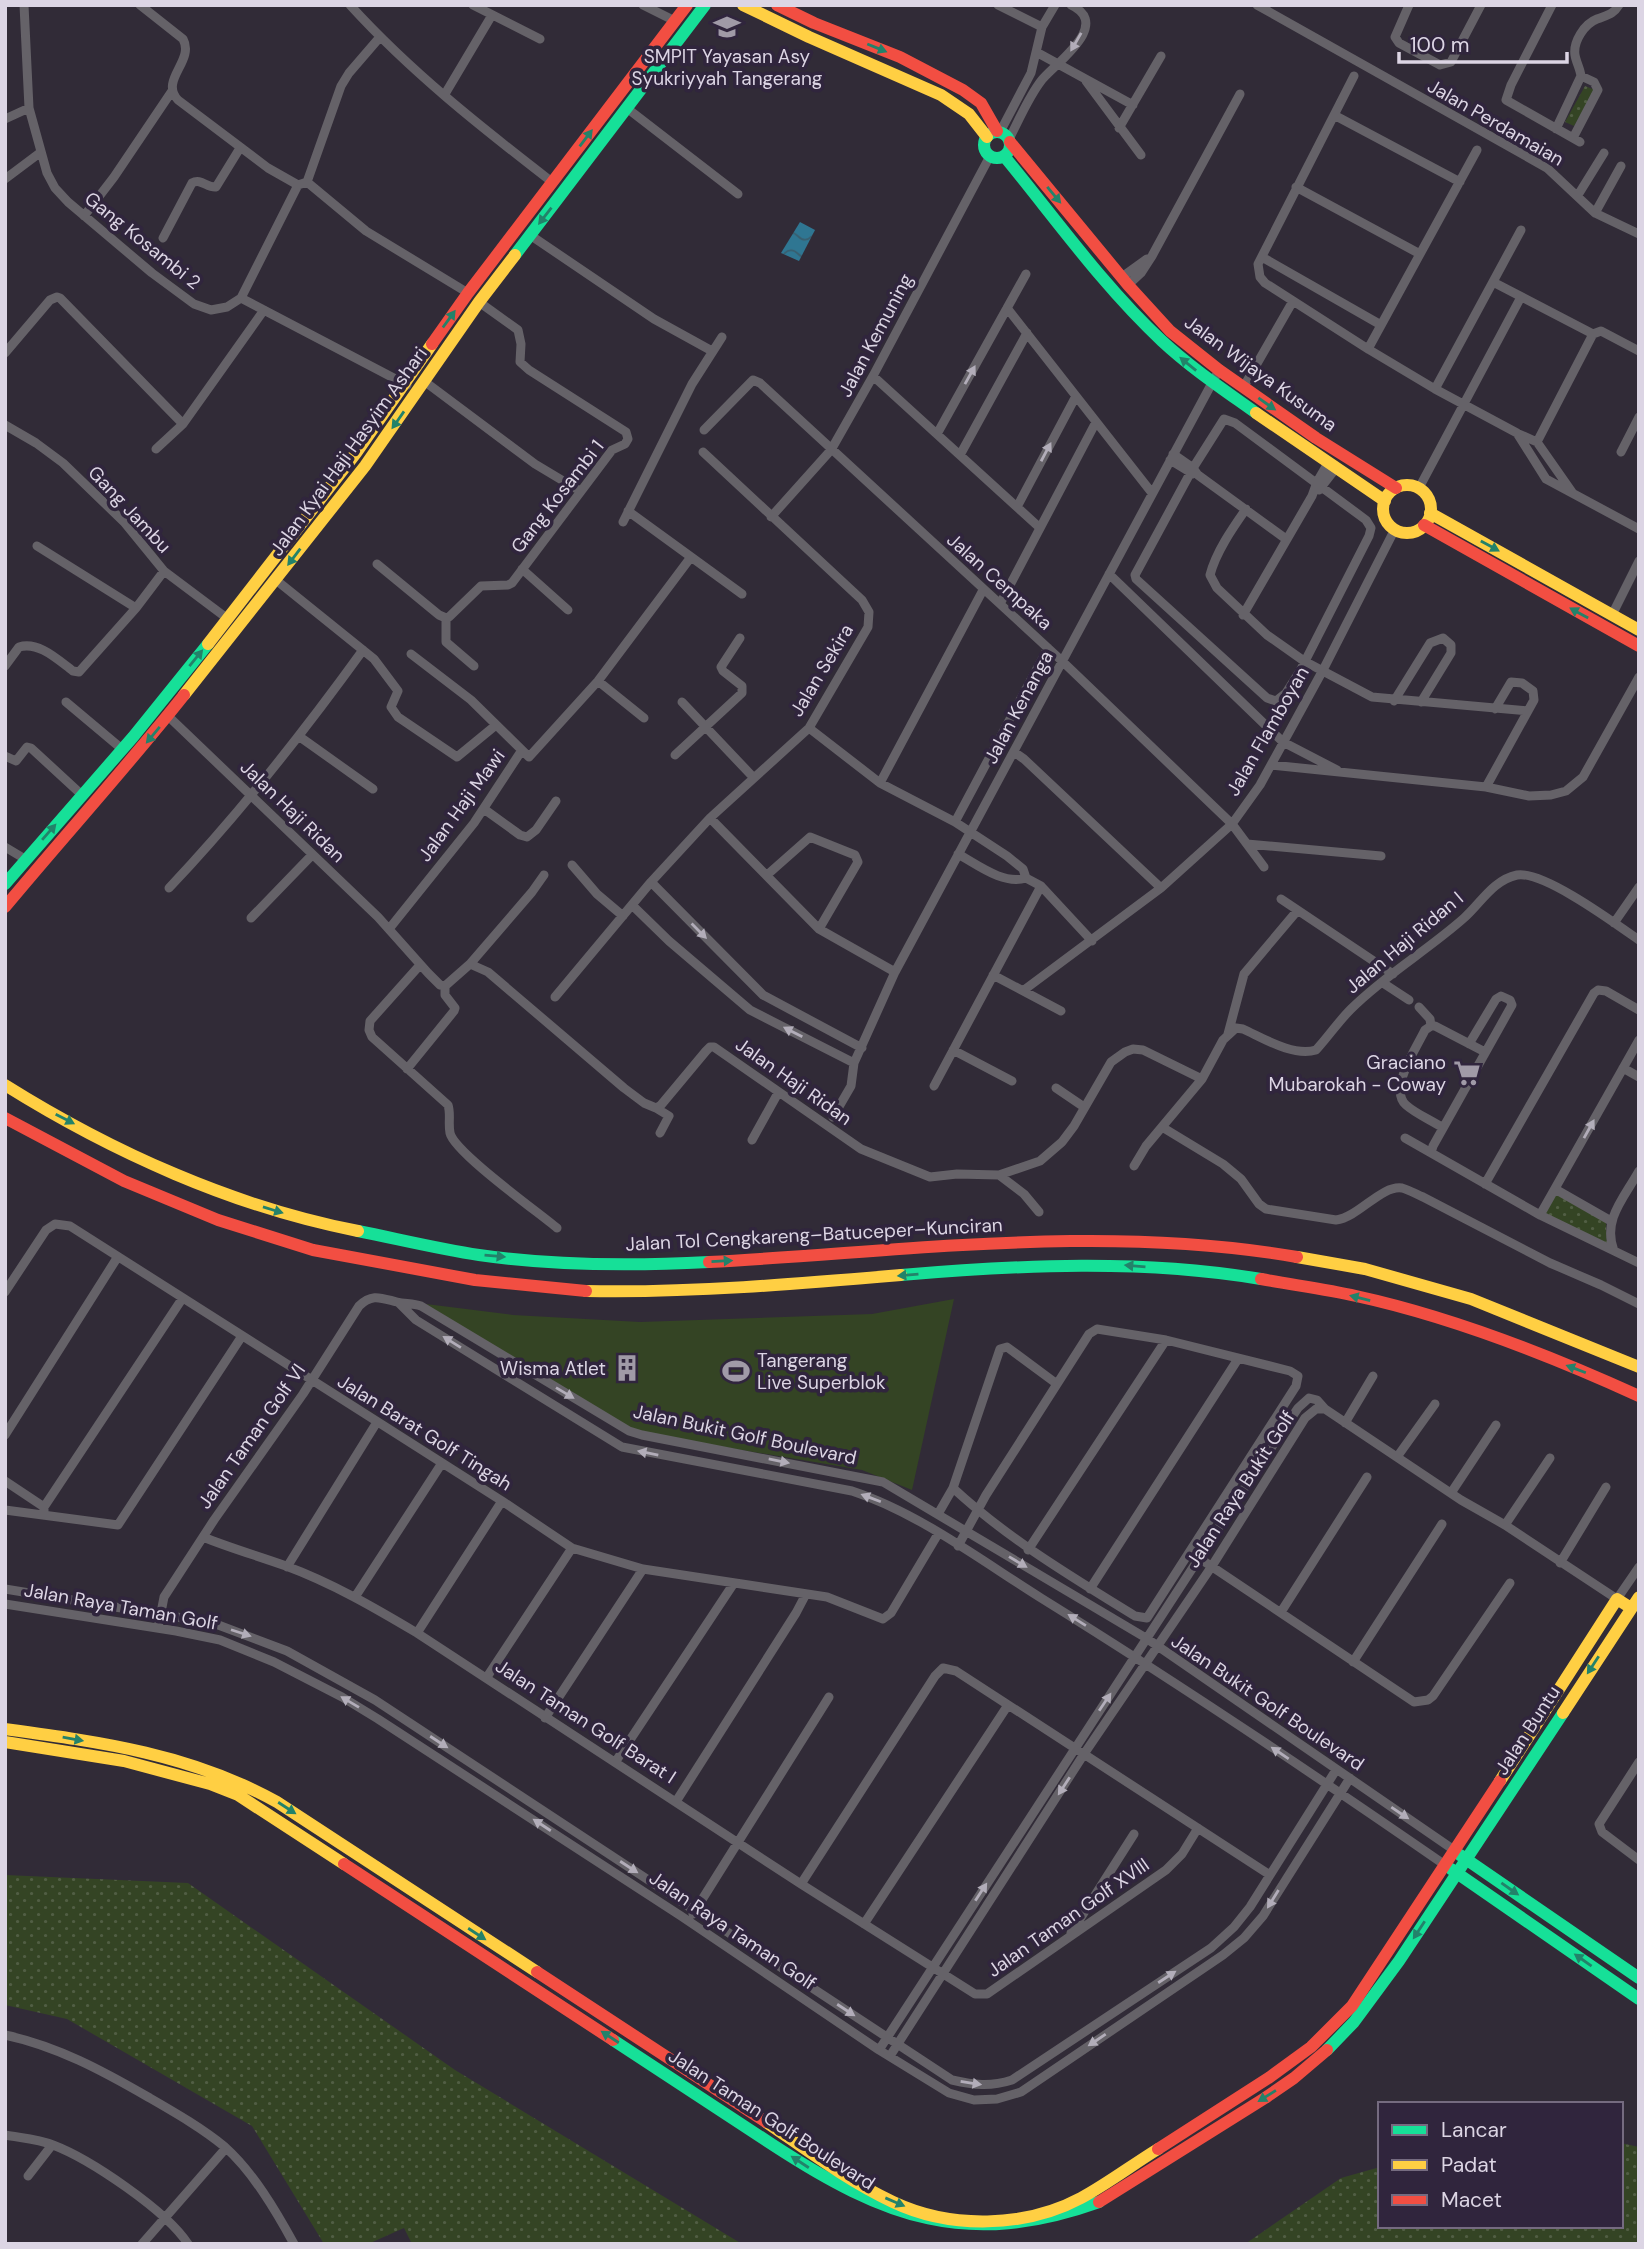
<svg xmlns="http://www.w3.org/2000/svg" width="1644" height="2249" font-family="'DM Sans',sans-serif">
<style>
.grass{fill:url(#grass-dots)}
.garden{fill:#344424}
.water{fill:url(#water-waves)}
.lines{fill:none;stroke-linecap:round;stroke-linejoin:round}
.street{stroke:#656268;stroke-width:9}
.fast{stroke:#16e098;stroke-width:12}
.slow{stroke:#ffcf43;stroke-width:12}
.jam{stroke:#f24e42;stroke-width:12}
.oneway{fill:#b2adb9}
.oneway2{fill:#23826a}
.labels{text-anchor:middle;stroke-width:7;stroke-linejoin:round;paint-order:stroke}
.poi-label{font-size:19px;fill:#dcd5e4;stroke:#30253d;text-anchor:end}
.street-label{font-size:19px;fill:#dcd5e4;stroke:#30253d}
</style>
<defs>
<pattern id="grass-dots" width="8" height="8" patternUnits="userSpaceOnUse" patternTransform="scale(1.75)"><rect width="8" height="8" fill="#344424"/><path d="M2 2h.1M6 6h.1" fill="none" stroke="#515e44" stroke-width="1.8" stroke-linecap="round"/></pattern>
<pattern id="water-waves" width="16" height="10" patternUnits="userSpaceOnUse" patternTransform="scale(1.75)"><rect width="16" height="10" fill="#2f7692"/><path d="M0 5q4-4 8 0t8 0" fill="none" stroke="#385e6f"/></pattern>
</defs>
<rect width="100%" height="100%" fill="#312b37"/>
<path class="grass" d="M1585,86L1595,90L1574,126L1565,122Z
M1556,1193L1606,1222L1607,1244L1544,1213Z
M5,1875L188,1883L455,2070L742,2244H412L404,2228L368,2244H324L252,2126L67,2019L5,2005Z
M1621,2143L1639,2147V2244H1245L1341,2178L1380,2167V2226H1621Z"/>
<path class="garden" d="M954,1299L912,1490L862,1470L652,1435L612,1421L426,1304L513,1315L640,1322L872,1314Z"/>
<path class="water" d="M800,222L815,230L799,261L781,253Z"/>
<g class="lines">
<path class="street" d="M24,5L29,108L47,173L55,188L68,202L152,273L194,304L211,310L227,307L241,298L298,185
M140,5L183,39C195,61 159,80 178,100L268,168L298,185L307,182L366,231L468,293
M350,5C411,72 481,127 552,182
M473,5L540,39
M643,5L675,21
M998,5L1042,27
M1257,5L1547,168L1595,213L1639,234
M1409,5L1395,37L1399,43L1440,65L1451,62L1481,5
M1552,5L1511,85L1506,100L1580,142
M1038,53L1133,105
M1354,76L1258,264L1260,277L1265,283L1368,349L1435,389L1517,433L1546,479L1639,529
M1086,81L1141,155
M445,94L492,15
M628,109L738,194
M1334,115L1460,182
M5,119L29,108
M1119,128L1161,56
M1556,129L1581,76C1580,68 1576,62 1575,55C1573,42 1584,24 1597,19C1607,15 1613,15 1619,5
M1000,132L1031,73L1042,27L1055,5
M1573,138L1598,90L1594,82L1581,76
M1009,139C1019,120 1028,98 1041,81C1054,64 1113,25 1071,5
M5,179L41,152
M307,182L341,86L349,73L380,37
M1296,187L1420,254
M1578,195L1604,153
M1595,213L1621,166
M84,216L114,177L172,91
M530,235L654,319L712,351
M163,238L192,183C201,178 207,188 216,187L240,148
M1262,257L1381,325
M1122,277L1147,259
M1493,282L1593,334L1601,331L1639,351
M1128,285L1141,273L1152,256L1240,94
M241,298L407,385
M1007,308L1152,493
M1368,349L1477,150
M5,353L50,300L57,297L60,298L183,424
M873,376L1040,528
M424,381L535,464L580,491
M1243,388L1293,301
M1435,389L1521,230
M1224,419L1235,423L1366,520L1371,528L1369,536L1300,671L1286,693L1276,701L1267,698L1136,579L1135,575L1193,468Z
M5,425L36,443L63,463L124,522L164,571L228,619
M704,430L753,380L760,383L1062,661L1232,824L1264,867
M937,434L1026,274
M1519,434L1537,442L1572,492
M1537,442L1593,334
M156,449L183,424L264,310
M1621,452L1639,417
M1173,454L1193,468L1198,475L1286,539
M960,455L1027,333
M1170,460L1193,474
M1419,488L1521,297
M1319,490L1336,468
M1017,507L1076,396
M1246,509C1232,529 1216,552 1210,575L1217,588L1267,635L1304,661L1372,697L1528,711
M628,511L742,594
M771,517L831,450L873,376L990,156
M623,522L692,384L722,337
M37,546L136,608L164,571
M377,564L439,615L446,618L449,617L481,586L508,585L512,583L612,450L625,444L628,439L626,432L529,370L520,362L521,344L518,330L479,302
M522,569L568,610
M1109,574L1283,742L1337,770
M276,580L374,659L398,691L391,707L398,717L457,757L496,725
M1000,604L1096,422
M1243,615L1312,496L1317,482L1328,463
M1612,615L1639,561
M446,618V642L474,666
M411,654L471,700L529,757L598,681L691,557
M5,666L19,647C39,641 58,660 73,671L79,672L136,608
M598,681L644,718
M1394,701L1430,643L1443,638L1451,645V653L1421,702
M66,702L122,749
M682,702L753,777
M168,716L378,917L428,973L440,985L445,986
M809,728L880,783L955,822L1007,856L1023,869L1026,878L1041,886L1092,941
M300,737L373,789
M1014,752L1024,759L1161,888
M675,755L742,693V686L723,671L721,667L740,638
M5,756L16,761L27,747L31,748L82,795
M1271,765L1486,787L1529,796L1551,795L1566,791L1583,777L1639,677
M880,783L983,590
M1486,787L1534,700L1533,691L1522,683L1511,682L1495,709
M484,809L520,835L527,837L536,830L556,801
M710,818L819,929L895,972
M955,822L1048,648
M1247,844L1381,856
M5,847L25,859
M958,854C978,865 1003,885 1026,878
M572,865L597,894L623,916
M767,875L810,837L855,855L858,862L819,929
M651,882L763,995L862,1048
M169,888C240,813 303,733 363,650
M1281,899L1393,974
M632,905L669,941L750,1010L854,1063
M251,918L312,855
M1614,923L1639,887
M389,929L474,823L522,750
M470,964L488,972L624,1088L644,1103L656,1108L661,1105L706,1051L710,1047H714L861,1149L930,1177L957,1174L999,1175L1040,1161L1062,1142L1074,1126L1111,1062L1125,1052L1133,1049L1143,1050L1202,1079L1146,1146L1134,1166
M420,965L370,1021L369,1030L372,1037L448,1105C451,1114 448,1123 450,1133C454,1152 538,1212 557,1228
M993,975L1061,1011
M1383,983L1409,1000
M445,986L470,964L532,892L544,875
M1024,990L1161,888L1232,824L1260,785L1323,670L1395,529
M555,997L651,882L710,818L809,728L868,627L869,612L862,600L703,452
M1419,1007L1430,1019L1431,1026
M1228,1034L1244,974L1297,911
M953,1050L1012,1081
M1623,1068L1639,1077
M407,1069L454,1011L455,1008L445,995V986
M1202,1079L1223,1040L1236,1028L1243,1029C1263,1038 1293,1057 1316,1050C1328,1037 1338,1022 1351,1009C1385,975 1428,950 1464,918C1480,904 1493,880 1517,875C1543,870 1616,924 1639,940
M934,1086L1041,886
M1056,1088L1084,1107
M656,1108L669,1116L660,1133
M833,1117L851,1086L854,1063L895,972L1219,370
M1162,1127L1223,1164L1241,1179L1259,1204L1266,1209L1336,1220C1359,1217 1381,1185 1402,1188C1409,1190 1416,1194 1423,1197L1550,1263L1601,1285L1639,1304
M1443,1128C1431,1120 1416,1114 1406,1105C1388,1089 1417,1047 1425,1030L1431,1026H1435L1485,1052
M1405,1138L1540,1215L1639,1263
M752,1140L778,1093
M1431,1153L1433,1146L1512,1005L1510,1000L1501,996L1496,999L1469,1044
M999,1175L1024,1194L1039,1212
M1485,1184L1594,993L1598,990L1606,991L1639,1010
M1555,1189L1611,1221
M1540,1215L1639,1040
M1614,1251C1602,1220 1624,1198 1639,1171
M5,1292L46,1230L55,1224L70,1226L502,1501L572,1548L643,1569L827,1597L883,1619L891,1613L938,1534
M399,1303L416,1320L622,1447L852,1491C919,1513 982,1561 1041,1598C1178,1683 1312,1773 1445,1865
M1345,1423L1373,1376
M5,1435L117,1258
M1397,1457L1435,1404
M5,1481L44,1507V1512
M953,1488C1008,1539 1072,1577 1135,1616L1147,1618L1296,1386L1298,1376L1290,1371L1166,1340L1097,1329L1089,1334L986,1495L958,1546
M1451,1493L1496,1425
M44,1507L182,1299
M5,1510L118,1525L242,1336
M938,1514L953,1488L1000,1349L1007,1347L1057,1384
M1505,1525L1550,1458
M203,1537C230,1548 258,1556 286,1566C332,1583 375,1608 417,1633L801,1884L975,1994H987L1166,1870L1182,1854L1198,1828
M1028,1550L1166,1340
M1199,1558L1414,1702L1428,1700L1433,1696L1510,1583
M1560,1563L1606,1487
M287,1567L377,1422
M5,1589L213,1623L287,1651L375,1700L952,2080C974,2085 990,2087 1012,2080L1211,1948L1234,1927L1250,1907L1336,1770
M1090,1589L1238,1359
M355,1597L442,1463
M5,1604L176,1631L220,1640L274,1662L342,1697L378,1719L681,1916L879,2050L949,2093L974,2100L997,2099L1021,2092L1223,1955L1244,1938L1263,1916L1350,1778
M1281,1612L1367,1477
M158,1628L164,1597L214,1520L303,1394L359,1306C372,1293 381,1298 397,1302C405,1304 413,1303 421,1306L629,1431L642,1435L883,1482L1146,1638L1454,1850
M417,1633L502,1501
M1353,1662L1442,1524
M487,1677L572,1548
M545,1718L643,1569
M616,1761L734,1583
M1639,1762L1599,1824L1602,1832L1639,1860
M677,1800L796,1613L806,1594
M801,1884L935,1676L943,1668L956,1671L1270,1875
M693,1914L829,1697
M864,1924L1008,1705
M1071,1933L1134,1834
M5,2035C57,2046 103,2071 148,2097C174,2112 202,2128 225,2147C253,2172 276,2211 294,2244
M879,2050L1255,1472L1298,1408L1309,1398L1317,1400L1325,1409L1461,1500L1505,1525L1617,1599L1639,1567
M890,2056L1084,1754L1212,1566L1305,1418L1316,1409H1325
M5,2135C21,2138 38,2139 53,2145C90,2159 167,2211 188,2244
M28,2176L52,2145
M142,2244L226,2148"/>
<path class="fast" d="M984 145a13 13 0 1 1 26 0a13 13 0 1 1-26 0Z
M1004,156C1055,218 1103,286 1162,341C1191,368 1224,390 1256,413
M515,255L705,5
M5,884L133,737L208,644
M358,1231C398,1239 439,1249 479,1255C555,1266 633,1266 709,1262
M901,1275C1021,1265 1142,1259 1261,1279
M1460,1855L1639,1978
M1451,1869L1639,1999
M613,2040C666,2075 719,2110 773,2145C885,2218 967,2249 1099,2202
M1327,2050L1354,2022L1399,1961L1563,1713"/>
<path class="slow" d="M743,5L809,37L941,95L969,114L987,137
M1256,413L1385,501
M1383 509a24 24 0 1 1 48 0a24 24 0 1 1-48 0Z
M1430,513L1639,630
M208,644L356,453L432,344
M184,695L365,466L479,302L515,255
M5,1085C112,1152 234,1207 358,1231
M1297,1257L1365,1269L1471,1299L1639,1367
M586,1291C691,1293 796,1284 901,1275
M1563,1713L1639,1597
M5,1729C101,1742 191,1754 277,1802L537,1972
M5,1742L124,1761L210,1784L238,1795L344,1864
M1500,1781L1617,1599L1631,1608
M766,2122C807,2150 848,2181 893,2202C950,2229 1025,2228 1081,2198C1107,2184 1132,2165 1158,2149"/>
<path class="jam" d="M777,5L814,23L900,57L963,90L981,103L997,131
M1010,142L1128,285L1170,331L1219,370L1316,438L1396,488
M432,344L468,293L687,5
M1424,525L1639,646
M5,907C64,836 126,768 184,695
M5,1118L124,1181L218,1220L313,1250L475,1280L586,1291
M709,1262C904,1252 1102,1223 1297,1257
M1261,1279C1293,1285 1325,1289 1356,1296C1453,1317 1549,1355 1639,1396
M344,1864L613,2040
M537,1972L766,2122
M1158,2149L1270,2077L1311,2047L1352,2006L1500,1781
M1099,2202L1265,2098L1294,2078L1327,2050"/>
</g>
<defs><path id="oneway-solid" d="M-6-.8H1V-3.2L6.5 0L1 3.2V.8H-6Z" transform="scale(1.75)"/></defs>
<g class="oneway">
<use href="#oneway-solid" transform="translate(1076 42) rotate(120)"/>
<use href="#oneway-solid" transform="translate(970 375) rotate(-61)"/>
<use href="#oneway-solid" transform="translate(1046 452) rotate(-62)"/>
<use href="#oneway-solid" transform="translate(699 931) rotate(45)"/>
<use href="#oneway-solid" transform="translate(793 1032) rotate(-153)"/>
<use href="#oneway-solid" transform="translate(1589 1129) rotate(-61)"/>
<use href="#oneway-solid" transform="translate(452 1342) rotate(-148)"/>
<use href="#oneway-solid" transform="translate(565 1393) rotate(31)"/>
<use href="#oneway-solid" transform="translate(648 1453) rotate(-169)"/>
<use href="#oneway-solid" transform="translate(779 1461) rotate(11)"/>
<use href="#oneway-solid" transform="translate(871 1498) rotate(-159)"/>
<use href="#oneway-solid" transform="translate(1018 1562) rotate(31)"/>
<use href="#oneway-solid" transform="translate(1077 1620) rotate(-148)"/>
<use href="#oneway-solid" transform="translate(241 1633) rotate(18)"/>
<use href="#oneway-solid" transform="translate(350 1702) rotate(-149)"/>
<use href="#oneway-solid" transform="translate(1105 1702) rotate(-56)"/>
<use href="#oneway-solid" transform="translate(439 1742) rotate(33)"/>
<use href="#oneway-solid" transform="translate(1280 1753) rotate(-146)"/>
<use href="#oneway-solid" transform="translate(1064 1786) rotate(123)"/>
<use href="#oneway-solid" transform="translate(1400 1813) rotate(34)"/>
<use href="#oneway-solid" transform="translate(542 1825) rotate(-147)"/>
<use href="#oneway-solid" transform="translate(629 1867) rotate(33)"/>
<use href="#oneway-solid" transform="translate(981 1892) rotate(-57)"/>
<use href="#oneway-solid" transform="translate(1273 1899) rotate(122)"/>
<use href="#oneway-solid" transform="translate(1167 1977) rotate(-33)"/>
<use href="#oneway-solid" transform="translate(846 2010) rotate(33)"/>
<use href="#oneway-solid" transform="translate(1097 2040) rotate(146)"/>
<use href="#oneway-solid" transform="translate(971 2083) rotate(9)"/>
</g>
<g class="oneway2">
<use href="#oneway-solid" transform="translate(877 48) rotate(22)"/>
<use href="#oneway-solid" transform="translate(586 138) rotate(-53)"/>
<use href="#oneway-solid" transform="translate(1054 195) rotate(50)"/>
<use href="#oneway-solid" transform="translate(545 216) rotate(128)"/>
<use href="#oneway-solid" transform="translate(449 319) rotate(-54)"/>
<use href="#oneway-solid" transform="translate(1188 364) rotate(-141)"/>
<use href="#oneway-solid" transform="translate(1267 404) rotate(35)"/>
<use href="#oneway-solid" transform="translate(398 420) rotate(125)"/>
<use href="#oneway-solid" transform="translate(1490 546) rotate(29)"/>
<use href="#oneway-solid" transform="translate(294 557) rotate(127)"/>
<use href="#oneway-solid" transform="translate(1579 613) rotate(-151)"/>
<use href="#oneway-solid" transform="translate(196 658) rotate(-51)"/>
<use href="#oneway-solid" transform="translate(153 735) rotate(130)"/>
<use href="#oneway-solid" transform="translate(49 832) rotate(-49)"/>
<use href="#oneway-solid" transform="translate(65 1119) rotate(27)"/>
<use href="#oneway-solid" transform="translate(273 1210) rotate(17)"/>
<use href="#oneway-solid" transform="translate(495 1256) rotate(5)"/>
<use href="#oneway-solid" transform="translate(722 1261) rotate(-3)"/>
<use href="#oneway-solid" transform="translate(1135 1266) rotate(-175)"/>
<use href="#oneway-solid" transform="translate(908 1275) rotate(175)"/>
<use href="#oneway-solid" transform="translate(1360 1298) rotate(-166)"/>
<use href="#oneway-solid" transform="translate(1576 1369) rotate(-159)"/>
<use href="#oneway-solid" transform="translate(1593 1665) rotate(123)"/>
<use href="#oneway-solid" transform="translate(73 1739) rotate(10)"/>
<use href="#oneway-solid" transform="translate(287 1808) rotate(33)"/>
<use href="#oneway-solid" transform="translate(1510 1889) rotate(35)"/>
<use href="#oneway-solid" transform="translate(1419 1930) rotate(123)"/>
<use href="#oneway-solid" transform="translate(477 1934) rotate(33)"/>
<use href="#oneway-solid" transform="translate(1583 1960) rotate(-145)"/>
<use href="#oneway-solid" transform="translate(610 2037) rotate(-147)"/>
<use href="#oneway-solid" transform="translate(1267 2096) rotate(148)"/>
<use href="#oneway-solid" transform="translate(800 2162) rotate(-147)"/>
<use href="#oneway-solid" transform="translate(895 2202) rotate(23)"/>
</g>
<defs>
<symbol id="school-bare" viewBox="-9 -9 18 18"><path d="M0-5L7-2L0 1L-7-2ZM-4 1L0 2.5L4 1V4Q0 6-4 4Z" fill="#a09aa7" stroke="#30253d" stroke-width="2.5" paint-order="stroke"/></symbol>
<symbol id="supermarket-bare" viewBox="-9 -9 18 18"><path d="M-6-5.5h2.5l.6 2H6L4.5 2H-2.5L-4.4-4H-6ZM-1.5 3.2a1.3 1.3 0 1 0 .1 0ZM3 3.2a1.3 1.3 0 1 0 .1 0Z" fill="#a09aa7" stroke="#30253d" stroke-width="2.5" paint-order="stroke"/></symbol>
<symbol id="building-bare" viewBox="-9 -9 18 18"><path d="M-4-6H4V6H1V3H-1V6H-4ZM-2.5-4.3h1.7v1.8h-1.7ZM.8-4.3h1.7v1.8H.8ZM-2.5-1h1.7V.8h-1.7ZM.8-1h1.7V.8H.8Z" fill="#a09aa7" stroke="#30253d" stroke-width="2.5" paint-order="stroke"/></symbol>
<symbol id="stadium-bare" viewBox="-9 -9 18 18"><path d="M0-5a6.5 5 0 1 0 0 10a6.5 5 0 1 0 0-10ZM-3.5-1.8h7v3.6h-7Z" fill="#a09aa7" stroke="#30253d" stroke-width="2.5" paint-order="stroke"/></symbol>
</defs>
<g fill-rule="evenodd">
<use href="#school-bare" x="708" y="8" width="38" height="38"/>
<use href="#supermarket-bare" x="1448" y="1054" width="38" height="38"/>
<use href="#building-bare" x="608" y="1349" width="38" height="38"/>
<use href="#stadium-bare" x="717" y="1352" width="38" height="38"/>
</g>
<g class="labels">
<g class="poi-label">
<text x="727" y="63" text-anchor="middle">SMPIT Yayasan Asy<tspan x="727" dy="22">Syukriyyah Tangerang</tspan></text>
<text x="1446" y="1069">Graciano<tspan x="1446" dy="22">Mubarokah - Coway</tspan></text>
<text x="757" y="1367" text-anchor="start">Tangerang<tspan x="757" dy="22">Live Superblok</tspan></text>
<text x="606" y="1375">Wisma Atlet</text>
</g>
<g class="street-label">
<text transform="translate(1496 122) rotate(30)" y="7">Jalan Perdamaian</text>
<text transform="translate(143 240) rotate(39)" y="7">Gang Kosambi 2</text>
<text transform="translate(875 335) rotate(-62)" y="7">Jalan Kemuning</text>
<text transform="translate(1261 373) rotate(36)" y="7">Jalan Wijaya Kusuma</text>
<text transform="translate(348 451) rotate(-54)" y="7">Jalan Kyai Haji Hasyim Ashari</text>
<text transform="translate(557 496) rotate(-52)" y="7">Gang Kosambi 1</text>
<text transform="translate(130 509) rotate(47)" y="7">Gang Jambu</text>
<text transform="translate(1000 581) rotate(42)" y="7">Jalan Cempaka</text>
<text transform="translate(821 670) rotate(-59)" y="7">Jalan Sekira</text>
<text transform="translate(1018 707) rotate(-62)" y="7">Jalan Kenanga</text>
<text transform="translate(1267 731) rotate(-60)" y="7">Jalan Flamboyan</text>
<text transform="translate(461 805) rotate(-54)" y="7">Jalan Haji Mawi</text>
<text transform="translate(293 811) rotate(44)" y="7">Jalan Haji Ridan</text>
<text transform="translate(1404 942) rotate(-40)" y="7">Jalan Haji Ridan I</text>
<text transform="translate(794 1081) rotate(35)" y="7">Jalan Haji Ridan</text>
<text transform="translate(814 1234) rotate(-3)" y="7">Jalan Tol Cengkareng–Batuceper–Kunciran</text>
<text transform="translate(425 1432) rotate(32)" y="7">Jalan Barat Golf Tingah</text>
<text transform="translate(745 1434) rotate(12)" y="7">Jalan Bukit Golf Boulevard</text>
<text transform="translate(251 1436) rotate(-55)" y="7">Jalan Taman Golf VI</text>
<text transform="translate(1240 1489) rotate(-57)" y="7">Jalan Raya Bukit Golf</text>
<text transform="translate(121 1606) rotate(10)" y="7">Jalan Raya Taman Golf</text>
<text transform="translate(1268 1702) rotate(34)" y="7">Jalan Bukit Golf Boulevard</text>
<text transform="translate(586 1721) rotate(33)" y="7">Jalan Taman Golf Barat I</text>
<text transform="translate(1527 1730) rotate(-57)" y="7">Jalan Buntu</text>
<text transform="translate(1068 1917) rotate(-35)" y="7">Jalan Taman Golf XVIII</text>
<text transform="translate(733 1930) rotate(34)" y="7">Jalan Raya Taman Golf</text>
<text transform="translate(772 2119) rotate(33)" y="7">Jalan Taman Golf Boulevard</text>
</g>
</g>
<rect width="1644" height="2249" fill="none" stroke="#dcd5e4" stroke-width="14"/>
<rect x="1378" y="2102" width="245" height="126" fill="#30253d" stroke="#756b80" stroke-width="2"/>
<rect x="1392" y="2125" width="35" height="10" fill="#16e098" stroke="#756b80" stroke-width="2"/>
<text x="1441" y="2137" font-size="21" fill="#dcd5e4">Lancar</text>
<rect x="1392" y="2160" width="35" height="10" fill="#ffcf43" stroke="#756b80" stroke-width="2"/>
<text x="1441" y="2172" font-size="21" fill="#dcd5e4">Padat</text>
<rect x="1392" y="2195" width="35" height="10" fill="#f24e42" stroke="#756b80" stroke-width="2"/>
<text x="1441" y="2207" font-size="21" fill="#dcd5e4">Macet</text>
<path d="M1399 52v10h168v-10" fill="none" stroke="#dcd5e4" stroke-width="3.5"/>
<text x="1410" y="52" font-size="21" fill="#dcd5e4" stroke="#30253d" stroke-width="5" paint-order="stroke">100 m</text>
</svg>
